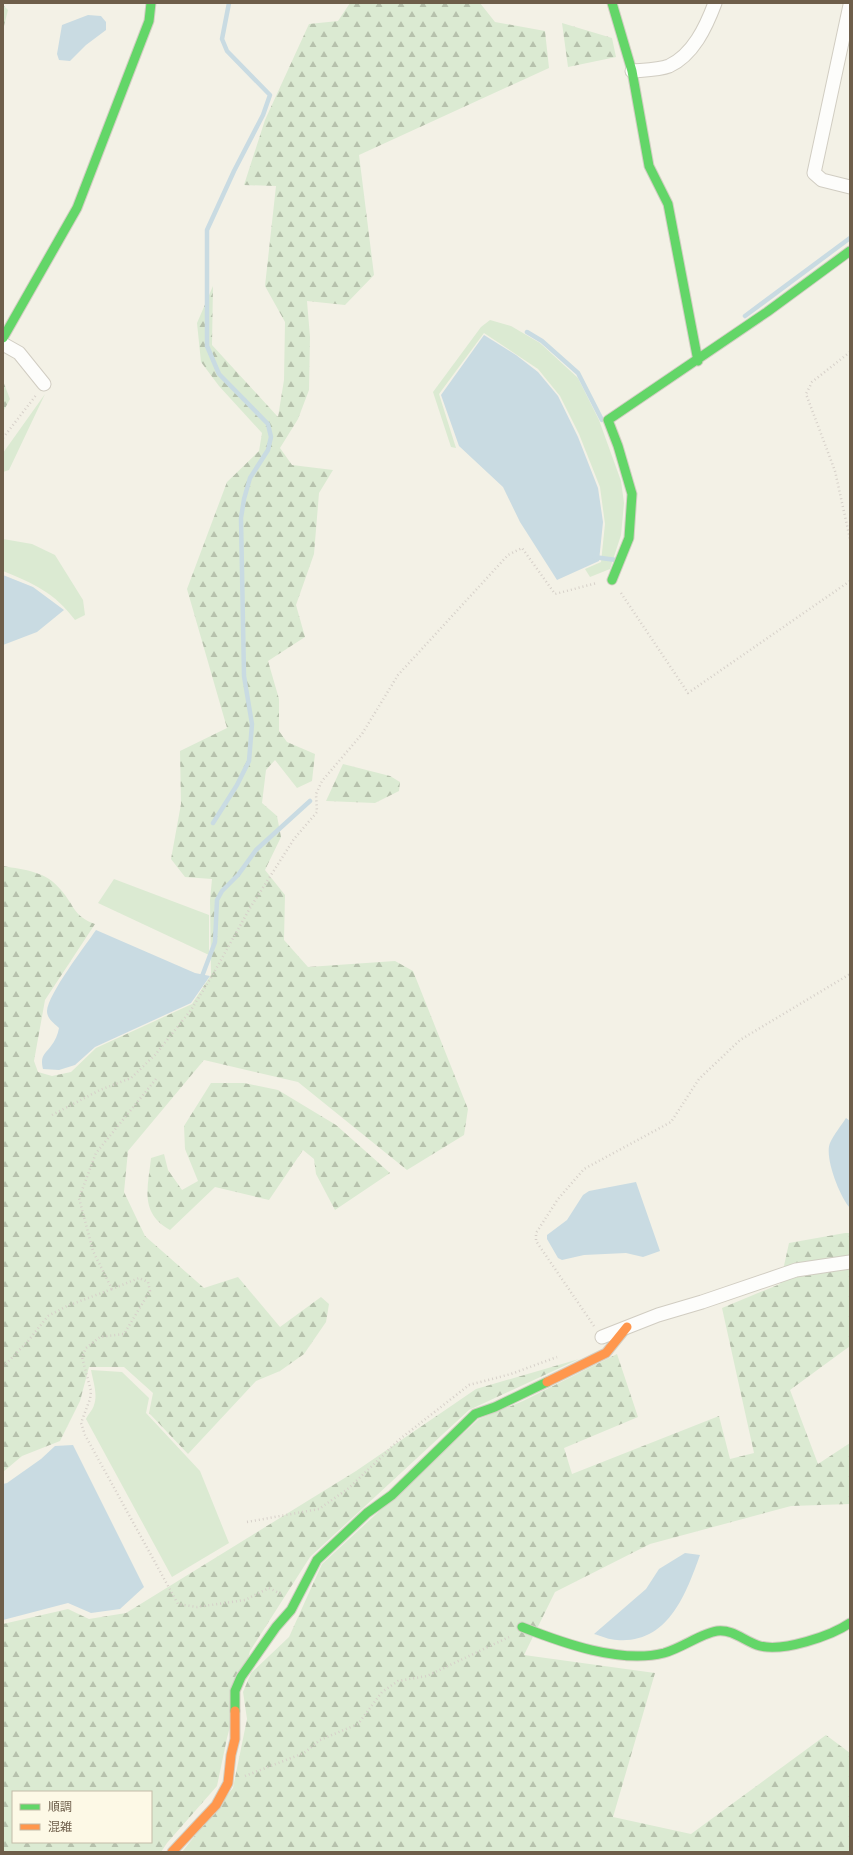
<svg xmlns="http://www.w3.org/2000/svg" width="853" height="1855" font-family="'PT Sans','Noto Sans JP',sans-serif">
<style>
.grass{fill:#dbead2}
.forest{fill:url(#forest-firs);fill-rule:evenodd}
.water{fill:#c9dbe2}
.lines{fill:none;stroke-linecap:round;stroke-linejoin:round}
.stream{stroke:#c9dbe2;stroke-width:4.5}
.street-casing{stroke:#d1cdc2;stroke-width:15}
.fast-casing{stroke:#d3cec3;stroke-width:11}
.slow-casing{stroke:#d3cec3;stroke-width:11}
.path{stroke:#d6d0c9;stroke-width:2.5;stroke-dasharray:1 3;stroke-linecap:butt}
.street{stroke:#fdfdfb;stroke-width:13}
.fast{stroke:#63d668;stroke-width:9}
.slow{stroke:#ff974d;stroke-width:9}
</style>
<defs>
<pattern id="forest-firs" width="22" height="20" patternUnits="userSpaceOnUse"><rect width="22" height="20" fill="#dbead2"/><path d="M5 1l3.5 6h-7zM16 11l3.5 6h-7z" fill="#b6c1ac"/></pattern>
</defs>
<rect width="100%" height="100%" fill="#f3f1e6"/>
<path class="grass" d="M490,320L511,326L540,343L578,378L599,420L621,481L624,503L621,535L610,569L590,577L585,569L601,562L605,524L600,487L579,434L560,396L538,369L484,333L439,394L456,448L451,447L433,392L481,327Z
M45,394L9,470L3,472V453Z
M3,539L32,544L55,555L83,600L85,615L75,620C55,593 33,583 3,571Z
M114,879L209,915V955L98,903Z
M91,1370L122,1372L149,1398L146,1413L200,1471L229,1543L172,1577L86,1419C88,1414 93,1410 94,1405C98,1394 93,1381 91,1370Z"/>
<path class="forest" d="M350,3H480L495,22L545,31L549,68L359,155L374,275L345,305L307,301L310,337L309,390L298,419L280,448L292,465L333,470L319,493L314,554L296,605L305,637L268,661L279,699V731L287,742L315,754L312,781L297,788L275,760L266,770L262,803L277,816L281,837L265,870L285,895L284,940L308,967L395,961L413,971L468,1109L464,1135L407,1170L298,1082L204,1060L128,1151L124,1192L145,1236L204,1288L238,1277L280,1327L321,1297L329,1304L326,1322L304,1354L280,1371L256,1381L188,1454L149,1413L153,1393L124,1367H89L80,1401L60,1441L22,1456L3,1472V866C25,870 46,871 61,890C75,906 73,916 95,924L45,1000L34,1061L38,1072L52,1076L71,1072L96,1048L192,1004L211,975L210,900L212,879L185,877L171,859L181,804L180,751L227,728L187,589L227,482L259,451L262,433L219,386L201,362L197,323L213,286L212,345L278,417L284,380L285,322L265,286L276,186L244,185L265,120L309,24L338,21Z
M3,5L8,10L3,30Z
M562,23L612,38L616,57L568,67Z
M3,381L10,399L3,412Z
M343,764L390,776L400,782L399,791L375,803L326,801Z
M211,1083H244L278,1090L336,1125L390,1173L335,1210L316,1174L314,1159L303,1150L269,1200L215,1187L170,1230C139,1212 148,1188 151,1158L164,1154L168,1170L182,1190L198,1181L185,1149L184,1126Z
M845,1233H850V1346L790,1390L818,1464L850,1443V1504L791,1506L650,1544L555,1592L524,1655L655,1673L613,1817L691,1834L826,1735L850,1753V1852H182L233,1788L247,1719L243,1692L251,1673L289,1637L322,1564L479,1419L523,1401L617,1354L638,1417L564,1448L572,1474L719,1416L730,1459L754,1453L722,1308L780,1284L789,1243Z
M579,1359L469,1410L310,1557L250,1651L227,1738L217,1786L167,1843L161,1852H3V1624L68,1609L89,1619L126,1613L356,1471L476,1389ZM13,1792H151V1842H13Z"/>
<path class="water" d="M88,15L101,16L106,22V30L86,45L70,61L59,60L57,54L62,25Z
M484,335L516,355L538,372L558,396L578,437L598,488L603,522L599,561L557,580L520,522L503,487L459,446L441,395Z
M3,575L33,587L64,610L37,632L3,645Z
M96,930L195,973L210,976L191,1003L95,1047L75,1065L59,1070L43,1069C40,1056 44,1055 51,1046C55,1041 58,1034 59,1028C55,1024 47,1019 47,1011C48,994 85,946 96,930Z
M846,1118L850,1121V1208C840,1197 824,1157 830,1143C834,1134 841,1126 846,1118Z
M636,1182L660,1251L643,1257L626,1253L584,1255L562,1260L558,1258L547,1239V1235L567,1220L583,1195L589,1191Z
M73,1445L144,1587L120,1609L91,1613L68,1603L3,1620V1484L7,1483L41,1459L55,1446Z
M685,1553L700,1555C686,1594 668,1644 617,1640C610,1640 601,1636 594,1634L646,1589L659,1569Z"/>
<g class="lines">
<path class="stream" d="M745,316L850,238
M527,332L542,341L578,373L602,420
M594,557L616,560
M213,823L237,785L249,761L252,724L244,676L241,518L244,499L250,478L268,450L271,437L268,424L219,374L207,346V230L234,171L263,115L270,95L227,51L222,39L229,3
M201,979L215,942L217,900L222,891L238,875L256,850L310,801"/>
<defs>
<path id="street" d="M850,5L814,173L822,180L850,187
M632,71C643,70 659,70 669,66C693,55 706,27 715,3
M3,344L19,353L44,384
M602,1337L658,1315L702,1302L796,1270L850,1262"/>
<path id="fast" d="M612,3L632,71L649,166L668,204L698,361
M3,338L77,208L149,21L151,3
M612,580L629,538L632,494L618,446L608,420L767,312L850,251
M522,1627C563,1643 620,1664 664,1653C682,1648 702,1633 717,1631C734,1629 745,1642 760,1646C783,1652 831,1636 850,1623
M235,1711V1691L241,1677L276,1627L291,1610L317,1560L367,1513L392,1495L475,1414L495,1407L547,1382"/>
<path id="slow" d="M547,1382L606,1353L627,1327
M172,1852L216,1805L228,1783L231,1755L235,1739V1711"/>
</defs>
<use href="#street" class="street-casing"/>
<use href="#fast" class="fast-casing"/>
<use href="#slow" class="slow-casing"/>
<path class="path" d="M850,352L812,382L806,394L835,471L850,539
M3,438L37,394
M621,593L688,693L850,581
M156,1079L96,1153L79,1198L93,1251L112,1289L139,1278L148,1282L150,1291L124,1334L100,1337L86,1348L82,1357L91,1391L90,1399L81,1423L85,1435L178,1604L197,1607L245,1600L269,1588L281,1594V1596
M52,1115L100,1090L131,1078L155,1055L191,1010L212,976L250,908L294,839L317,812L316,794L322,781L362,734L398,675L508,555L522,548L555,594L597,583
M594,1326L536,1241V1233L558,1199L584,1169L671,1122L699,1079L740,1040L850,974
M3,1367L28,1341L48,1316L67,1306L112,1289
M247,1522L319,1509L349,1488L400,1439L469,1385L511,1374L557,1357
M245,1776L304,1753L320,1740L358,1724L382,1692L398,1681L427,1676L509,1637"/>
<use href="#street" class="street"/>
<use href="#fast" class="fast"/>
<use href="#slow" class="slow"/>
</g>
<rect width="853" height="1855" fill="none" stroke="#6e5e4a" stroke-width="8"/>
<rect x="12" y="1791" width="140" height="52" fill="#fdf9e6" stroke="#c4bba8"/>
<rect x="20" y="1804" width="20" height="6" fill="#63d668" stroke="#c4bba8"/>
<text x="48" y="1811" font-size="12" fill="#6e5e4a">順調</text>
<rect x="20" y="1824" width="20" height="6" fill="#ff974d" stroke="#c4bba8"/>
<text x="48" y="1831" font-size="12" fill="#6e5e4a">混雑</text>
</svg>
